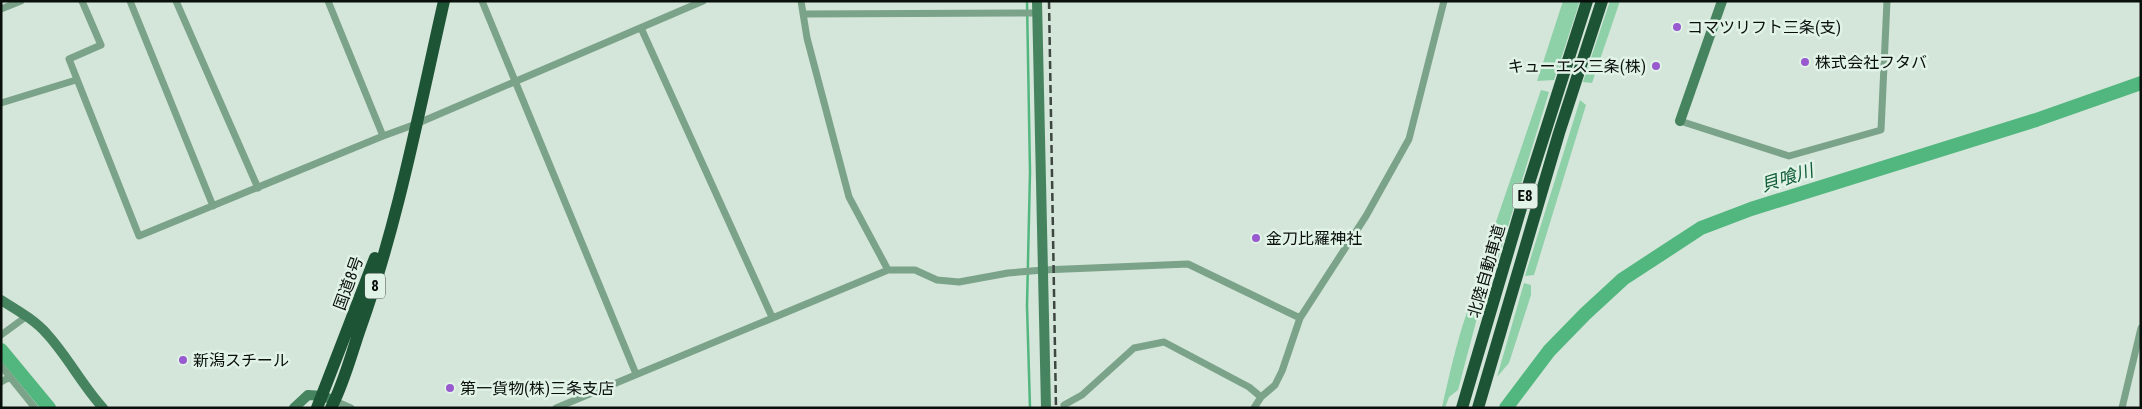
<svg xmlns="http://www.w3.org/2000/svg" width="2142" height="409" font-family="'Roboto Condensed','Noto Sans JP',sans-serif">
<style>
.green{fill:#8ed1a8}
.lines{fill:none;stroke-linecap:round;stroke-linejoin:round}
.stream{stroke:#52b77f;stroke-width:2.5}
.river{stroke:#52b77f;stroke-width:14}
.street{stroke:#7ba389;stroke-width:7}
.secondary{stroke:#468460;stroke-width:10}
.highway{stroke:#1d5436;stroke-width:12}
.rail{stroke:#3d4640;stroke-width:2.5;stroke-dasharray:8 4;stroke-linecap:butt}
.poi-dot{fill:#9959cf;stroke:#e1f2e7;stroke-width:2}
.labels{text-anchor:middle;stroke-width:5;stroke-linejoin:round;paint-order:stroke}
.shield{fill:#e1f2e7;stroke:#4a534d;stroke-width:1}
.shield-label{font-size:15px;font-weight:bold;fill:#090f0b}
.poi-label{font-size:16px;fill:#090f0b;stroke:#e1f2e7;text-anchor:start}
.street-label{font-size:16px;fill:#090f0b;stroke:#e1f2e7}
.water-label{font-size:18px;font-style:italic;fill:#105d38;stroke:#e1f2e7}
</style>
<rect width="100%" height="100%" fill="#d4e5d9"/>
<path class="green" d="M1563,1H1580L1554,80L1537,81Z
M1610,1H1620L1592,83L1583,82Z
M1541,90L1549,92L1494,272L1482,263Z
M1580,100L1586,105L1534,275L1525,276Z
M1482,283L1481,303L1458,390L1449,397L1445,408H1442C1448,382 1465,300 1482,283Z
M1524,283L1531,285V295L1509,363L1497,377Z"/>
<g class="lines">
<path class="stream" d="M1027,1L1030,172L1027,306L1030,408"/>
<path class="river" d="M1,350L49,408
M1506,408L1549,351L1585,314L1623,279L1701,228L1751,209L2036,120L2141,83"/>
<path class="street" d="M82,1L101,45L69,59L139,236L383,136L416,124L703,1
M130,1L213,206
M176,1L258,188
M328,1L383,136
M482,1L636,374
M801,1L807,38L849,197L888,270
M1,9L21,1
M803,14L1037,13
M641,28L772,317
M1,103L76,80
M1680,121L1789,156L1881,130L1887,1
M1,335L27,316
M1,366L35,408
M1,382L10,377
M335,401L351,408
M1064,405L1082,395L1134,348L1164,342L1249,387L1261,397
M556,408L888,270H915L937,280L959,282L1008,273L1043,270L1188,264L1300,318
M1254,408L1261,397L1275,385L1282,371L1300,318L1366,216L1409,139L1444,1
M2122,408L2141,328"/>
<path class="secondary" d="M1037,1L1046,408
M1680,121L1722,1
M1,300C17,310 35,320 47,334C68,357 82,385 103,408
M294,408L308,395L323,396L335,401"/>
<path class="highway" d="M317,408L375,258
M331,408C344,383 351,355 360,329C398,223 419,111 444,1
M1462,408L1521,208L1587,1
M1478,408L1559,133L1602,1"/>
<path class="rail" d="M1049,1L1056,408"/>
</g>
<g class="poi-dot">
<circle cx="1677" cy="27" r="5"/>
<circle cx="1805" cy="62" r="5"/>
<circle cx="1656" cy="66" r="5"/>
<circle cx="1256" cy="238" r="5"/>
<circle cx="183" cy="360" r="5"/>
<circle cx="450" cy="388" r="5"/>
</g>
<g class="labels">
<g class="shield">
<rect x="1512.5" y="183.5" width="25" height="25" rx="4"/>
<rect x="365" y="273.5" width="20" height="25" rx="4"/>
</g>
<g class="shield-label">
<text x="1525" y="201">E8</text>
<text x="375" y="291">8</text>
</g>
<g class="poi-label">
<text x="1687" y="33">コマツリフト三条(支)</text>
<text x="1815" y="68">株式会社フタバ</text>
<text x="1646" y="72" text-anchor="end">キューエス三条(株)</text>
<text x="1266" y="244">金刀比羅神社</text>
<text x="193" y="366">新潟スチール</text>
<text x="460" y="394">第一貨物(株)三条支店</text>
</g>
<g class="street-label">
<text transform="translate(1486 271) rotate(-74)" y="6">北陸自動車道</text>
<text transform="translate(348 283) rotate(-70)" y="6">国道8号</text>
</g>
<g class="water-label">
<text transform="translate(1787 178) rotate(-17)" y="6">貝喰川</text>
</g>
</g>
<rect width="2142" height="409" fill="none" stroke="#090f0b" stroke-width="5"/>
</svg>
